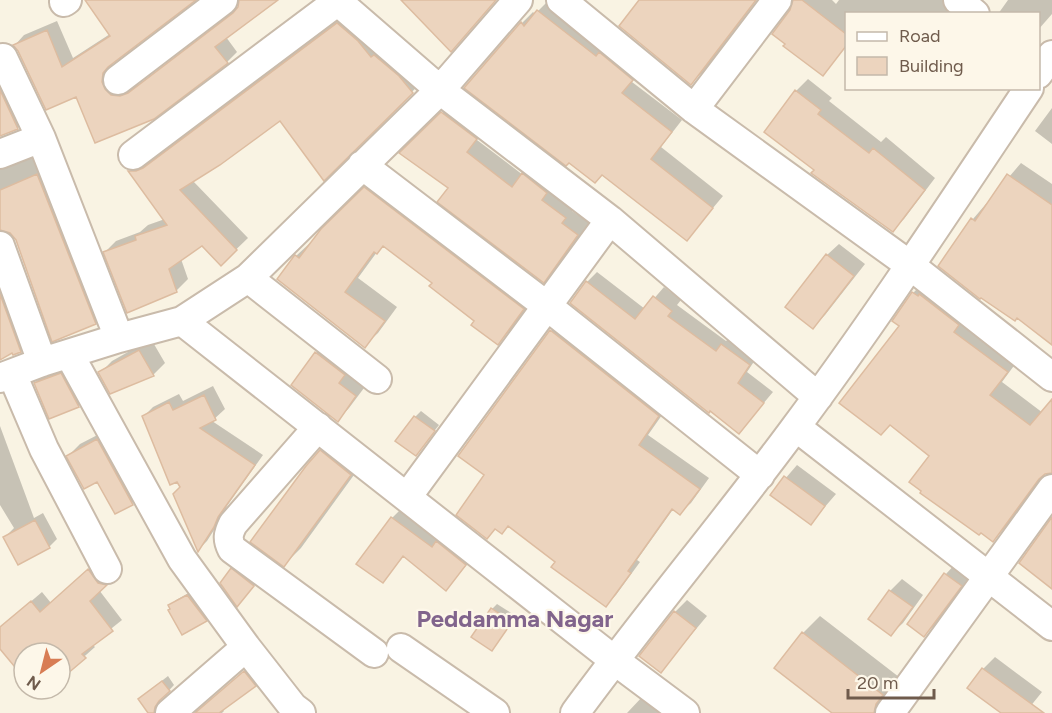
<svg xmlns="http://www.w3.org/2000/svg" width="1052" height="713" font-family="Figtree,sans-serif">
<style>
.shadow{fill:#0003}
.building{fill:#ecd4be;stroke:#ddbca0;stroke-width:1.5}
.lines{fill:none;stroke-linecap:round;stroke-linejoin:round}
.street-casing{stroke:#c9bbab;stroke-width:32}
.street{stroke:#fff;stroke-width:28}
.labels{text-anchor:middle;stroke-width:4.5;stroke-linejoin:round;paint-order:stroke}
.neighbourhood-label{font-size:24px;font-weight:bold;fill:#81648c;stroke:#fdf7e9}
</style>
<rect width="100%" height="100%" fill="#f9f3e3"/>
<path class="shadow" d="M87,0H193L113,61L111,71L131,87L140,84L238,8L241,0H276L226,37L237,52L227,62L153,118L77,95L15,45L24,35L57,21L73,58L110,34Z
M549,0L643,68L632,82L682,120L661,147L723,196L687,239L602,174L466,87L522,23L533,12L535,14Z
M640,0H757L703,72L691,83Z
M795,0H832L836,4L839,0H958L974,14H846V47L823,74L787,44Z
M1008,0H1052V14L1038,30V14H998Z
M349,12L423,81L324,178L280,119L193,181L248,238L221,264L203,244L181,259L188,279L176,291L105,252L116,241L140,232L148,225L165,219L130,171L141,160H148L156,157Z
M0,68L25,121L18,128L0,135Z
M808,79L832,98L829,101L881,142L886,137L935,178L904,219L892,230L816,170L796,91Z
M454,102L487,127L477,140L523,175L534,163L576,206L572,211L589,223L555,269L543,281L451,187L401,153Z
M1052,108V144L1035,131Z
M35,155L102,316L95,323L11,232L0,228V161Z
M1021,163L1052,184V343L973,219Z
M379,175L536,295L511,329L498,343L434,283L385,245L377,252L358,278L397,307L378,333L364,346L296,256L310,243L312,244L322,230Z
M839,244L865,264L825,315L813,327L827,255Z
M0,268L27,344L20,351H13L0,358Z
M597,272L645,309L664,287L681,300L677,305L726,341L733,335L759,354L747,372L773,392L739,432L587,282Z
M926,280L1019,359L1002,382L1043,413L1052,401V471L1046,472L1005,528L993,540L931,456L901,326L913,293Z
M561,320L669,405L648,435L709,478L691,503L680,513L674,508L637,560L640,562L616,595L606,605L557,562L486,475L460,456L551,331Z
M151,339L165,363L153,375L111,392L100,373L112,361Z
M328,341L367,384L349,408L338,420L293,385L316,353Z
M73,363L90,394L78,406L50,417L35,383L47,371Z
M213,386L225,409L212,421L263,455L227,506L223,516L207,541L198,550L182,487L144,416L153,407L179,394L183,401Z
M421,411L439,425L416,454L415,417Z
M0,426L34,518L43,513L57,539L49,547L5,537L14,528L0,505Z
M109,429L144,492L132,503L116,512L98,480L68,456L80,444Z
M338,434L367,457L301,548L284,565L321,451Z
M797,465L836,494L811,523L772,494Z
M404,506L477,553L446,589L404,556L383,581L358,564L392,518Z
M243,558L265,573L238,605L232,569Z
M99,560L115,575L99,590L122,620L92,644L95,647L60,678V653H24V675L0,647V628L42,592L51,603Z
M957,562L972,573L936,624L924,635L909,624L946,574Z
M902,579L923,595L903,623L891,634L870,619L890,591Z
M194,590L212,615L206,620L170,606L176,600Z
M687,600L707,616L661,671L675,612Z
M497,604L516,616L492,649V609Z
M820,616L899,677L877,713H834L803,633Z
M995,657L1042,692L1025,713H1003L969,688L983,669Z
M250,666L260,680L255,685L222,709L224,711L222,713H196Z
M168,676L174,685L160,700V713H150L145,694Z
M36,689H47L40,694Z
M643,696L664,713H627Z"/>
<path class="building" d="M85,0H196L108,67L103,73L102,82L105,89L111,95L120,96L128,93L233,13L238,7L239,0H278L215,47L228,63L154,119L95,143L76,97L46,110L18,51L13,45L47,30L62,67L110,36Z
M401,0H496L451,52Z
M639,0H756L691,85L619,26Z
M793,0H802L846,34V46L823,76L783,46L785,44L772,34L790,10Z
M537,10L596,56L599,52L633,80L622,93L672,132L651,159L713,208L687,241L602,175L595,183L569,163L566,166L464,88L521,22L524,26Z
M337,23L358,41L371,57L374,55L399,76L413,93L324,181L280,121L220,165L180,190L237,250L221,266L202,246L169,269L177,292L127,313L103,252L136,240L135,236L167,225L128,171H136L143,168Z
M0,90L18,129L0,136Z
M795,90L821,110L818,114L869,153L873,148L925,190L893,232L811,173L814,170L764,132Z
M441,112L477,139L467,152L512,187L522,173L547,193L542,200L566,218L562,223L578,235L544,283L437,202L448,188L399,153Z
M37,174L96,324L52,342L16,240L10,233L0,230V190Z
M1007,174L1052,205V345L1017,318L1015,321L981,298L980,299L938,266L971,218L975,221Z
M364,187L524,309L498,345L471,325L474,321L429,286L432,283L383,246L377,254L374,252L345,292L385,321L365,348L277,279L294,256L295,255L299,258L321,229Z
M826,254L854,276L813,329L785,307Z
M586,281L635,319L653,296L672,311L668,316L716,351L721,344L750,365L738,383L764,403L739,434L710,411L709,413L570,303Z
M912,292L918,296L919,294L959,325L954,332L1008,372L990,395L1030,425L1052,399V473L1045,474L1039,479L993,542L981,533L979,535L920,493L921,491L909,482L929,456L890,425L881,435L839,403L899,326L892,321Z
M0,294L21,352L13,355L12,353L0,360Z
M550,330L659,416L639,445L700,489L680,515L672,509L628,571L631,573L606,607L551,567L555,562L508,526L502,534L495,529L487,539L456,515L484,475L458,456Z
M139,350L154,376L110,394L98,372Z
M315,352L345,375L339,383L356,396L338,422L291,385Z
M61,373L79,407L49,419L34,383Z
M204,395L216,420L200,428L255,465L218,517L214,527L198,552L173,494L180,487L177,482L170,485L142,416L169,402L173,410Z
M414,416L435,431L416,456L395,441Z
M97,439L133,505L115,514L97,482L84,489L66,456Z
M320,450L351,475L284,567L250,542L306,466Z
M784,476L825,506L811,525L770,495Z
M391,517L432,547L436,541L466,565L446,591L403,556L383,583L356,564Z
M1052,517V589L1019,563Z
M35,520L50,548L18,565L3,537Z
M231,568L254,586L237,607L220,583Z
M88,569L98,583L107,585L90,601L113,631L82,654L86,658L60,680V653H24V678L0,649V627L31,601L40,612Z
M944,573L962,586L924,637L907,624Z
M889,590L913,607L891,636L868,619Z
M187,595L207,621L182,635L168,610L170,609L168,605Z
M491,608L512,622L492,651L471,637Z
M674,611L696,628L661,673L639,656Z
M802,632L883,695L876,704L874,713H832L774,668Z
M982,668L1044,713H1001L967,688Z
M244,671L256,686L219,713H195Z
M162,681L170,691L159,701L155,707L154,713H148L138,699Z"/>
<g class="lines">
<defs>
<path id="street" d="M336,0L440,90L610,220L818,397
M561,0L694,109L911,266L1052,377
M958,0L975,14
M64,2L67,0
M0,60L3,58L41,138L119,338
M1038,74L1052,55
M118,80L223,0
M694,109L777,0
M0,154L41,138
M133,155L338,1
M362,165L547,306L760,475
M0,246L42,362
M248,278L377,379
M182,321L614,660L685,713
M69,354L182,559L246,647L293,707L301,713
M12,374L44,449L107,569
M0,378L42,362L119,338L182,321L248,278L440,90L518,0
M318,427L233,524C228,534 227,539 232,549L374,653
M796,427L1052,626
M407,497L610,220
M401,648L495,713
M170,713L246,647
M575,713C646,616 723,525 794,429C877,318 952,203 1029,88
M890,713L1052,489"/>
</defs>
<use href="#street" class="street-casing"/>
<use href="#street" class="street"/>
</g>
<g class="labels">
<g class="neighbourhood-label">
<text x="515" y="627">Peddamma Nagar</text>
</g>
</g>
<rect x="845" y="12" width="195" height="78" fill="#fdf7e9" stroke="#c4b9aa" stroke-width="1.5"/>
<rect x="857" y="32" width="30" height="9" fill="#ffffff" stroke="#c4b9aa" stroke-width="1.5"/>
<text x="899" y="42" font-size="18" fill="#6f5b4c">Road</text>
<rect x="857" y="57" width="30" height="18" fill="#ecd4be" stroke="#c4b9aa" stroke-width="1.5"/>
<text x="899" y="72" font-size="18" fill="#6f5b4c">Building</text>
<g transform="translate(42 671) rotate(215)"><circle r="28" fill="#fdf7e9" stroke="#c4b9aa" stroke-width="1.5"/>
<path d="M0-4.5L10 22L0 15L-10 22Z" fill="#d87d54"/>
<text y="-9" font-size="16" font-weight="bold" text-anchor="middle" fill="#6f5b4c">N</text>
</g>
<path d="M848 689v9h86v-9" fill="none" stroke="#6f5b4c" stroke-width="3"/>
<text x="857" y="689" font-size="18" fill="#6f5b4c" stroke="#fdf7e9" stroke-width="4.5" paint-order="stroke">20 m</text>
</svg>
